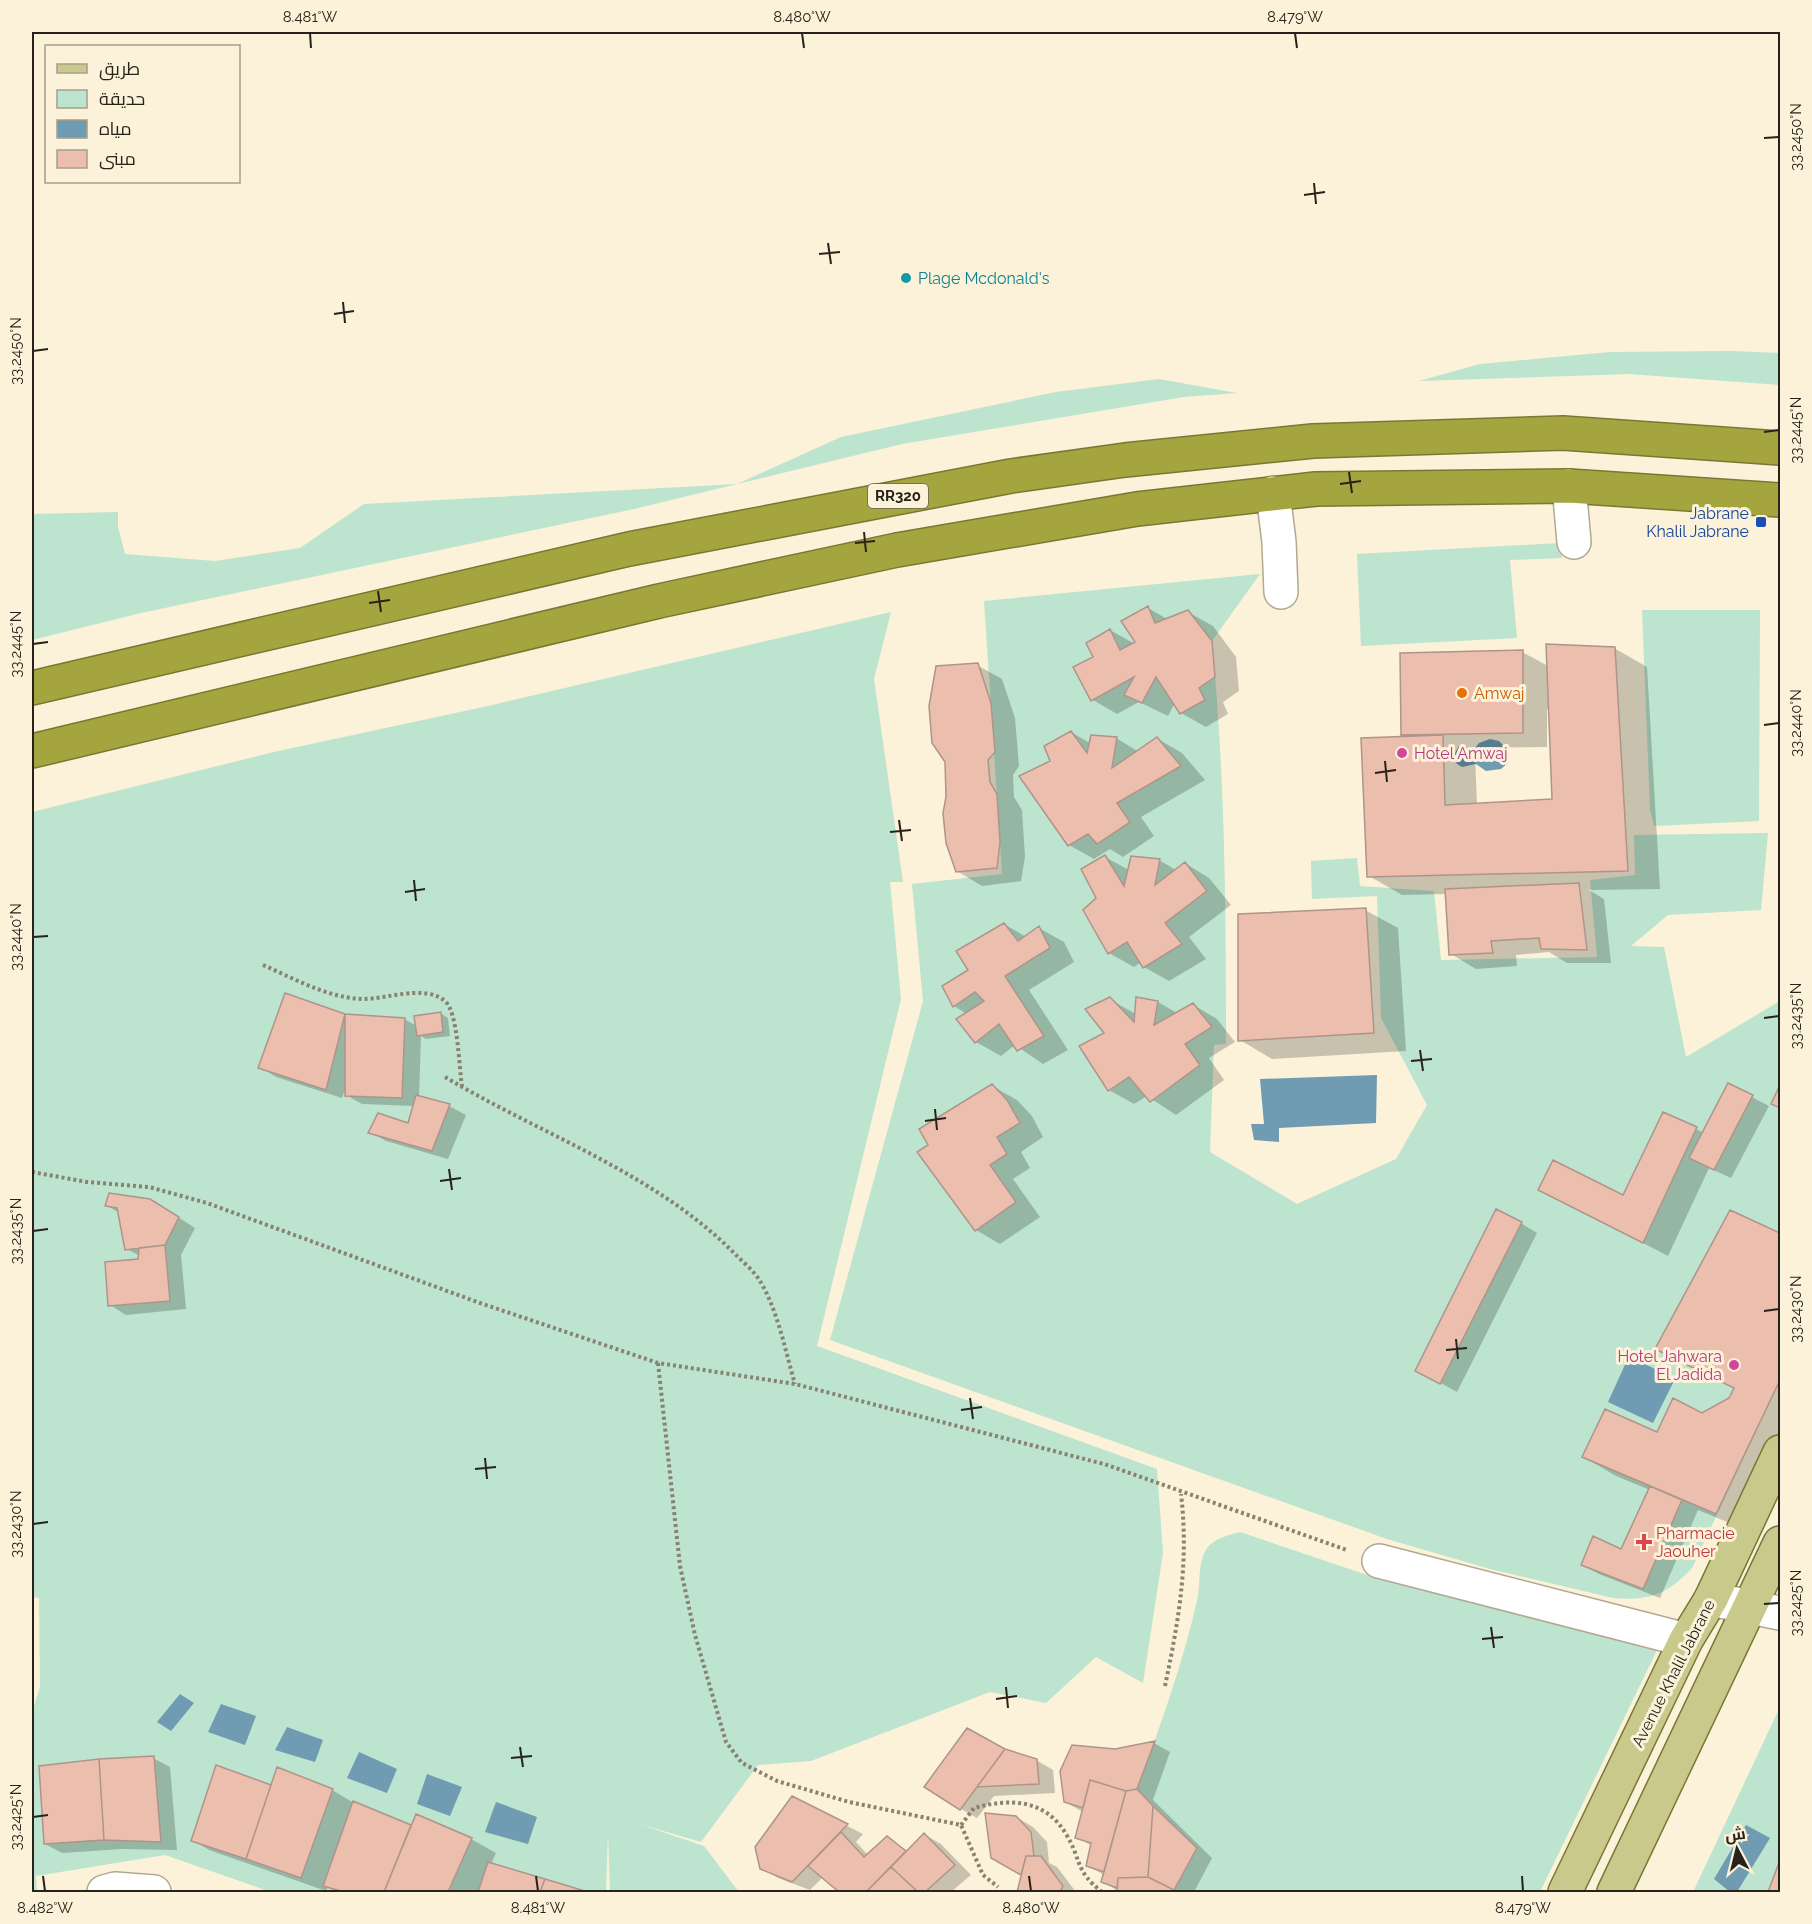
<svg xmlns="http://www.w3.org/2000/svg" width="1812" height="1924" font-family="Raleway,Cairo,sans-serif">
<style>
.green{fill:#bce4ce}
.water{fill:#6f9cb2}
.shadow{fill:#0003;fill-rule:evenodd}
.building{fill:#ecbead;stroke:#ae948a;stroke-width:1.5}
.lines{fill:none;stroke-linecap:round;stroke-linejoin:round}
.street-casing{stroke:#b1a991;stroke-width:36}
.primary-casing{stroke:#797833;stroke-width:36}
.highway-casing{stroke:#797833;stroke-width:36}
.path{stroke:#888272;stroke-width:4;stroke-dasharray:3 3;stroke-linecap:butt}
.street{stroke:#fff;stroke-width:33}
.primary{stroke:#c9c98c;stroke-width:33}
.highway{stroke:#a5a540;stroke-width:33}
.ticks{fill:none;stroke:#27231a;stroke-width:2}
.culture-dot{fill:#0f9aa8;stroke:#fbf2d9;stroke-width:2}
.transit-dot{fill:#1a4fb4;stroke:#fbf2d9;stroke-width:2}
.food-dot{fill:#e8710a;stroke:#fbf2d9;stroke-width:2}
.hotel-dot{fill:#d1479c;stroke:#fbf2d9;stroke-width:2}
.health-dot{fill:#e0444e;stroke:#fbf2d9;stroke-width:2}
.labels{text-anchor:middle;stroke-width:6;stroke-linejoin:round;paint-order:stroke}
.shield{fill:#fbf2d9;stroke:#676153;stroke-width:1.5}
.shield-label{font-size:15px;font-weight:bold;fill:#27231a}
.culture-label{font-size:16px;fill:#0d838f;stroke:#fbf2d9;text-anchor:start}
.transit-label{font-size:16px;fill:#164399;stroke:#fbf2d9;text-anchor:end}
.food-label{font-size:16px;fill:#c56008;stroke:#fbf2d9;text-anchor:start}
.hotel-label{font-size:16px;fill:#b23c85;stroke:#fbf2d9;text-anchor:start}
.health-label{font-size:16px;fill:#be3a42;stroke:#fbf2d9;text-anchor:start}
.street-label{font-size:16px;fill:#27231a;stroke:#fbf2d9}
.neatline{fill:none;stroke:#27231a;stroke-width:2}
.ticks-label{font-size:15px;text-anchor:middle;fill:#27231a}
</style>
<rect width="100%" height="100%" fill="#fbf2d9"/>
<path class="green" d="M1731,351L1780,353V385L1629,374L1419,381L1480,364L1610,352Z
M1159,379L1237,393L1184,397L902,444L634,509L141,613L32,640V514L118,512V527L125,554L215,561L300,548L364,504L737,484L841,437L1056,392Z
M1560,543L1562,558L1510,560L1517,638L1361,646L1357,554Z
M1260,574L1212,641C1225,775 1226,910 1226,1044L1214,1045L1210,1152L1297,1204L1396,1159L1427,1105L1381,1018L1377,896L1312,899L1311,861L1357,858L1360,886L1434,891L1441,960L1597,957L1590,880L1635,875L1634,835L1768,833L1761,910L1668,915L1631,946L1664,947L1686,1057L1780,1001V1380L1692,1568C1667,1595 1649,1601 1613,1598L1490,1569L1387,1539L830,1340L923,1001L912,884L1002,874L984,601Z
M1642,610H1760L1759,821L1654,826L1650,809Z
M891,612L874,679L903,882H890L901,999L817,1346L1157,1469L1163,1553L1143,1683L1096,1657L1046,1703L990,1692L811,1761L758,1765L701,1842L639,1824L704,1846L739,1892H610L608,1834L606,1892H271L165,1855L36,1876L37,1892H32V1712L40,1687L39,1598L32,1597V812L274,752L488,706Z
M1240,1532L1385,1581L1658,1648L1540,1892H1172L1197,1848L1137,1789C1160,1727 1182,1666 1197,1601C1201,1585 1197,1562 1207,1548C1215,1538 1229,1535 1240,1532Z
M1780,1707V1892H1693Z"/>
<path class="water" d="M1490,739L1499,741L1508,750V763L1501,769L1486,771L1476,764L1462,767L1457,764L1453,756L1459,746L1475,748L1479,743Z
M1377,1075L1376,1123L1279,1128V1142L1254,1140L1251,1124H1264L1260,1079Z
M1629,1356L1675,1379L1653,1423L1608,1402Z
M180,1694L194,1703L171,1731L157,1722Z
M221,1704L256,1716L245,1745L208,1732Z
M287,1727L323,1740L315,1762L275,1750Z
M359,1752L397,1769L387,1793L347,1778Z
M427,1774L462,1787L450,1816L417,1804Z
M496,1802L537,1817L528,1844L485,1832Z
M1746,1825L1770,1838L1737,1892H1730L1714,1879Z"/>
<path class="shadow" d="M1148,608L1167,619L1188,612L1213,626L1236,657L1239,691L1223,702L1228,714L1206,727L1181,713L1175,703L1168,716L1139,702L1117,714L1093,700L1075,667L1095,657L1110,630L1135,644Z
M1614,648L1647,667L1660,889L1589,890L1604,899L1611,963H1567L1549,952L1516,955L1517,966L1476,969L1451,954L1447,894L1402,895L1369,876L1408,738L1403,734L1522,652L1548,666ZM1547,709H1550L1554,800L1477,805L1475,755L1463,748L1547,747Z
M977,665L1002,679L1015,718L1019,766L1013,775L1014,797L1022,810L1025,857L1021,881L982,886L957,871Z
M1071,732L1090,743L1116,738L1139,752L1158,739L1182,753L1205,780L1141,817L1154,836L1123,857L1110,849L1094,859L1069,845L1052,762Z
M1105,857L1129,870L1159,860L1176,870L1185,863L1209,878L1231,905L1189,937L1206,959L1169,981L1144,967L1141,962L1134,967L1109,953L1098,899Z
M1365,910L1398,928L1406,1051L1272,1059L1240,1040Z
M1004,924L1026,937L1039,928L1064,942L1074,962L1029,990L1068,1050L1043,1064L1015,1045L1001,1056L976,1042L967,1014L954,1006L944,986L970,971Z
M285,995L345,1015L404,1019L417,1026L440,1013L448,1018L450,1036L426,1039L421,1036L419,1097L449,1106L466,1115L448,1159L386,1141L370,1132L410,1125L414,1106L362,1104L346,1095V1087L342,1098L276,1077L260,1067Z
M1109,999L1136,1014L1158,1002L1177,1013L1192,1004L1217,1019L1235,1042L1209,1058L1224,1080L1176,1115L1147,1096L1134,1104L1109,1090L1106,1033Z
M1729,1085L1769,1106L1731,1178L1709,1168L1668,1256L1540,1189L1624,1197L1696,1129L1704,1133Z
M992,1086L1017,1100L1032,1116L1043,1137L1021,1152L1030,1168L1013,1179L1040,1217L1000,1244L976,1230L930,1145Z
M107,1206L167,1210L195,1228L181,1255L186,1309L126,1315L110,1305L140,1256L127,1249L120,1213Z
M1731,1212L1780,1235V1466L1749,1531L1698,1510L1660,1598L1599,1574L1583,1565L1622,1551L1650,1490L1616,1476L1584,1457L1658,1434L1730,1399L1735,1389L1657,1349Z
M1521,1223L1537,1233L1457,1392L1417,1370Z
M967,1730L1005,1751L1036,1760L1053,1770L1055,1793L994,1796L977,1818L961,1809Z
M1154,1743L1170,1752L1153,1800L1212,1858L1194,1892H1119L1103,1881L1104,1875L1087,1865L1092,1846L1077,1837L1083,1812L1065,1802L1115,1751Z
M153,1758L170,1767L177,1850L122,1849L62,1853L45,1844Z
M270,1787L332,1790L354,1803L413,1827L471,1839L496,1853L491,1864L582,1892H337L328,1887L326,1891L272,1872L209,1850L193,1840Z
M792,1798L863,1834L856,1842L868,1855L887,1838L908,1851L925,1835L941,1844L971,1875L951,1892H841L823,1877L810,1890L778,1878L762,1868Z
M1016,1817L1033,1827L1047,1842L1049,1863L1057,1867L1076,1892H1018L1023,1875L992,1857Z
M1780,1864V1892H1770Z"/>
<path class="building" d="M1148,606L1155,623L1188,610L1212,641L1215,677L1199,688L1205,700L1180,714L1156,677L1142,703L1124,695L1134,677L1091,701L1073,667L1093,657L1086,643L1110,629L1120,650L1135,642L1121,621Z
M1546,644L1615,647L1628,871L1367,877L1361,738L1443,735L1445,805L1552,799Z
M1523,650V733L1401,735L1400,653Z
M978,663L991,703L995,752L988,760L990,782L997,794L1000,842L997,868L956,872L946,843L943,813L946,797L945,762L932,743L929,706L936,666Z
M1071,731L1087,753L1091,735L1117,737L1112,768L1157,737L1181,766L1117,803L1130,822L1097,844L1088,834L1068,846L1019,776L1050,761L1044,746Z
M1105,855L1124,886L1131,856L1160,859L1155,885L1185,862L1207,891L1165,923L1182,944L1143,968L1127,942L1108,954L1083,910L1096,898L1081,869Z
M1579,883L1587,950L1541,949L1539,938L1491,941L1493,953L1449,955L1445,889Z
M1366,908L1374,1033L1238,1041V914Z
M1004,923L1018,941L1039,926L1050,948L1005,976L1044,1036L1017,1051L999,1024L975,1043L956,1019L984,1001L975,992L953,1007L942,986L968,970L956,951Z
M285,993L345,1014L326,1090L258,1068Z
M1110,997L1134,1022L1136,997L1158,1001L1154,1025L1193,1003L1212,1027L1185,1044L1200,1065L1150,1102L1129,1077L1108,1091L1079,1046L1104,1033L1085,1009Z
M441,1012L443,1032L417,1036L414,1016Z
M345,1014L405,1018L402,1098L345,1096Z
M1728,1083L1753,1095L1714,1170L1689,1158Z
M992,1084L1007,1100L1020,1123L997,1137L1007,1154L990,1165L1016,1202L975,1231L917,1152L928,1145L919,1129Z
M1780,1085V1108L1771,1104Z
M416,1095L450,1104L432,1151L368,1133L378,1113L408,1123Z
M1663,1112L1697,1127L1643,1243L1538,1190L1553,1160L1623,1195Z
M109,1193L150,1199L179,1217L165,1245L125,1250L117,1208L105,1206Z
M1496,1209L1522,1222L1440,1384L1415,1371Z
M1730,1210L1780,1233V1380L1716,1514L1582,1457L1605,1409L1657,1432L1673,1398L1702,1413L1729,1398L1734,1388L1655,1349Z
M165,1245L170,1301L108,1306L105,1262L138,1259L139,1248Z
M1650,1486L1682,1500L1643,1589L1581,1565L1593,1536L1621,1549Z
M967,1728L1005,1749L960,1810L924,1787Z
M1155,1741L1137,1789L1126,1791L1090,1780L1083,1808L1064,1802L1060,1771L1072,1745L1115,1749Z
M1005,1749L1037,1759L1039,1784L977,1787Z
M154,1756L161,1842L104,1840L99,1759Z
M99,1759L104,1840L44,1844L39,1766Z
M216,1765L271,1785L246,1859L191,1841Z
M277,1767L333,1789L301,1878L246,1859Z
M1090,1780L1126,1791L1104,1872L1086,1866L1091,1843L1075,1838Z
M1137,1789L1153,1806L1148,1877L1118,1878L1117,1888L1101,1882L1126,1791Z
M792,1796L848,1824L792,1882L760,1869L755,1847Z
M353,1801L411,1825L384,1892H344L323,1886Z
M1153,1806L1197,1848L1174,1890L1148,1877Z
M985,1813L1016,1816L1031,1832L1034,1856H1026L1021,1875L991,1858Z
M416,1814L472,1838L448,1892H384Z
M841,1832L864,1857L887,1836L906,1851L866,1892H839L808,1866Z
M924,1833L955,1865L925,1892H918L891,1867Z
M1026,1856H1041L1063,1886L1060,1892H1017Z
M1780,1860V1892H1768Z
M488,1862L545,1879L540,1892H478Z
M891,1867L918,1892H866Z
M1148,1877L1174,1890L1172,1892H1117L1118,1878Z
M545,1879L588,1892H540Z"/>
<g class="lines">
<defs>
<path id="street" d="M1569,486L1574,542
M1273,493L1279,542L1281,592
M1379,1561L1686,1640
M1711,1599L1780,1613
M104,1892L115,1889L154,1892"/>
<path id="primary" d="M1565,1892L1686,1640L1711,1599L1780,1452
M1614,1892L1780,1543"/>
<path id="highway" d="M32,688L629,549L1011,476L1125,460L1313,441L1563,433L1780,448
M32,751L659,601L897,550L1137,509L1316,489L1569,486L1780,500"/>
</defs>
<use href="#street" class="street-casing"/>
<use href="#primary" class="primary-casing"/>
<use href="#highway" class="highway-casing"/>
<path class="path" d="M263,965C295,979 328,998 363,999C388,999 424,984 445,1001C458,1012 459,1068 462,1086
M445,1077C542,1135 655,1173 735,1254C743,1262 754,1271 760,1281C778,1311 785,1350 795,1384
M32,1172L87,1182L149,1187L207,1203L480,1303L658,1363L795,1384L1104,1464L1347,1550
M658,1363L680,1566L695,1635L726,1742L742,1763L777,1781L849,1802L961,1825L983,1875L998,1887
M1165,1686C1179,1619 1189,1562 1181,1494
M961,1825L974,1808C1010,1798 1045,1799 1066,1834C1082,1860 1074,1870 1102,1892"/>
<use href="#street" class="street"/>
<use href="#primary" class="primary"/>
<use href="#highway" class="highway"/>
</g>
<path class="ticks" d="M310,33L311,48M802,33L804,48M1295,33L1297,48M1764,138L1779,137M1314,183L1316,204M1304,195L1325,192M828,243L831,264M819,254L840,252M343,302L345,323M334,314L354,311M33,351L48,349M1764,432L1779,430M1349,472L1352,493M1340,484L1361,481M864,532L866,552M855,543L875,541M378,591L381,612M369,603L390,600M33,644L48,642M1764,725L1779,723M1385,761L1387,782M1375,773L1396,770M899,820L902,841M890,832L911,830M414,880L416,901M405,892L425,889M33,937L48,936M1764,1018L1779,1016M1420,1050L1423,1071M1411,1061L1432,1059M935,1109L937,1130M925,1121L946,1118M449,1169L452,1190M440,1181L461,1178M33,1231L48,1229M1764,1311L1779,1309M1456,1339L1458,1359M1446,1350L1467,1348M970,1398L973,1419M961,1410L982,1407M485,1458L487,1479M475,1469L496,1467M33,1524L48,1522M1764,1604L1779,1603M1491,1627L1494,1648M1482,1639L1503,1637M1006,1687L1008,1708M996,1699L1017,1696M520,1747L523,1767M511,1758L532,1756M33,1817L48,1815M43,1876L45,1891M536,1876L538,1891M1029,1876L1031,1891M1522,1876L1523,1891"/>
<circle class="culture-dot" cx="906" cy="278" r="6"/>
<rect class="transit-dot" x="1755" y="516" width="12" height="12" rx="3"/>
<circle class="food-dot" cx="1462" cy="693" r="6"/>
<g class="hotel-dot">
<circle cx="1402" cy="753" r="6"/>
<circle cx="1734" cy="1365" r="6"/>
</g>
<path class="health-dot" d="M1641 1533h6v6h6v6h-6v6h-6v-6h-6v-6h6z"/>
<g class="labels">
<rect class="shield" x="868" y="484" width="60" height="24" rx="4.5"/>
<g class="shield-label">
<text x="898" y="501">RR320</text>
</g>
<g class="culture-label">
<text x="918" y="284">Plage Mcdonald's</text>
</g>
<g class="transit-label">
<text x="1749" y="519">Jabrane<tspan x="1749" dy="18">Khalil Jabrane</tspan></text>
</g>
<g class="food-label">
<text x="1474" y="699">Amwaj</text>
</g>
<g class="hotel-label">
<text x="1414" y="759">Hotel Amwaj</text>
<text x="1722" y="1362" text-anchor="end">Hotel Jahwara<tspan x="1722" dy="18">El Jadida</tspan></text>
</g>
<g class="health-label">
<text x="1656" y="1539">Pharmacie<tspan x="1656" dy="18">Jaouher</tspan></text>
</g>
<g class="street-label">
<text transform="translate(1673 1673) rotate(-63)" y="6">Avenue Khalil Jabrane</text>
</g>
</g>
<rect width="1812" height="1924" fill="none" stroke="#fbf2d9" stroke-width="66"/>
<rect x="45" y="45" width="195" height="138" fill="#fbf2d9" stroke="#a69f8d" stroke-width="1.5"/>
<rect x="57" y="64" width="30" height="9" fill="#c9c98c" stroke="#a69f8d" stroke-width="1.5"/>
<text x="99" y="75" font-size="18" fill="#27231a">طريق</text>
<rect x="57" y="90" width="30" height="18" fill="#bce4ce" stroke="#a69f8d" stroke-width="1.5"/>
<text x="99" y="105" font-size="18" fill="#27231a">حديقة</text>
<rect x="57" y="120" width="30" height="18" fill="#6f9cb2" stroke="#a69f8d" stroke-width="1.5"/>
<text x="99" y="135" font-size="18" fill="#27231a">مياه</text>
<rect x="57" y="150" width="30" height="18" fill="#ecbead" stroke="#a69f8d" stroke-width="1.5"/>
<text x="99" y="165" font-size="18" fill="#27231a">مبنى</text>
<g transform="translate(1737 1849) rotate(353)" stroke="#fbf2d9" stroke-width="4.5" paint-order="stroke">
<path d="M0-4.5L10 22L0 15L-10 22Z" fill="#27231a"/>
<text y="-9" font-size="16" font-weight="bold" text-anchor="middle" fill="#27231a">ش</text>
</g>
<rect x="33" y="33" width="1746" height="1858" class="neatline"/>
<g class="ticks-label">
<text x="310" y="22">8.481°W</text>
<text x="802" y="22">8.480°W</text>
<text x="1295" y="22">8.479°W</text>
<text transform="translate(1796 137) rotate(-90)" y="5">33.2450°N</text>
<text transform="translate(16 351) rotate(-90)" y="5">33.2450°N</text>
<text transform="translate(1796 430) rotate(-90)" y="5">33.2445°N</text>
<text transform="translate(16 644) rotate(-90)" y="5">33.2445°N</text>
<text transform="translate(1796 723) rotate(-90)" y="5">33.2440°N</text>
<text transform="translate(16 937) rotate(-90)" y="5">33.2440°N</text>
<text transform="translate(1796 1016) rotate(-90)" y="5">33.2435°N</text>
<text transform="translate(16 1231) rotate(-90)" y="5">33.2435°N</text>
<text transform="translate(1796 1309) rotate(-90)" y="5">33.2430°N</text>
<text transform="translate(16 1524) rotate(-90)" y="5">33.2430°N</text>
<text transform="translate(1796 1603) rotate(-90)" y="5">33.2425°N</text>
<text transform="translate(16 1817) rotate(-90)" y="5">33.2425°N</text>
<text x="45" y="1913">8.482°W</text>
<text x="538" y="1913">8.481°W</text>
<text x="1031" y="1913">8.480°W</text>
<text x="1523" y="1913">8.479°W</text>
</g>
</svg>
